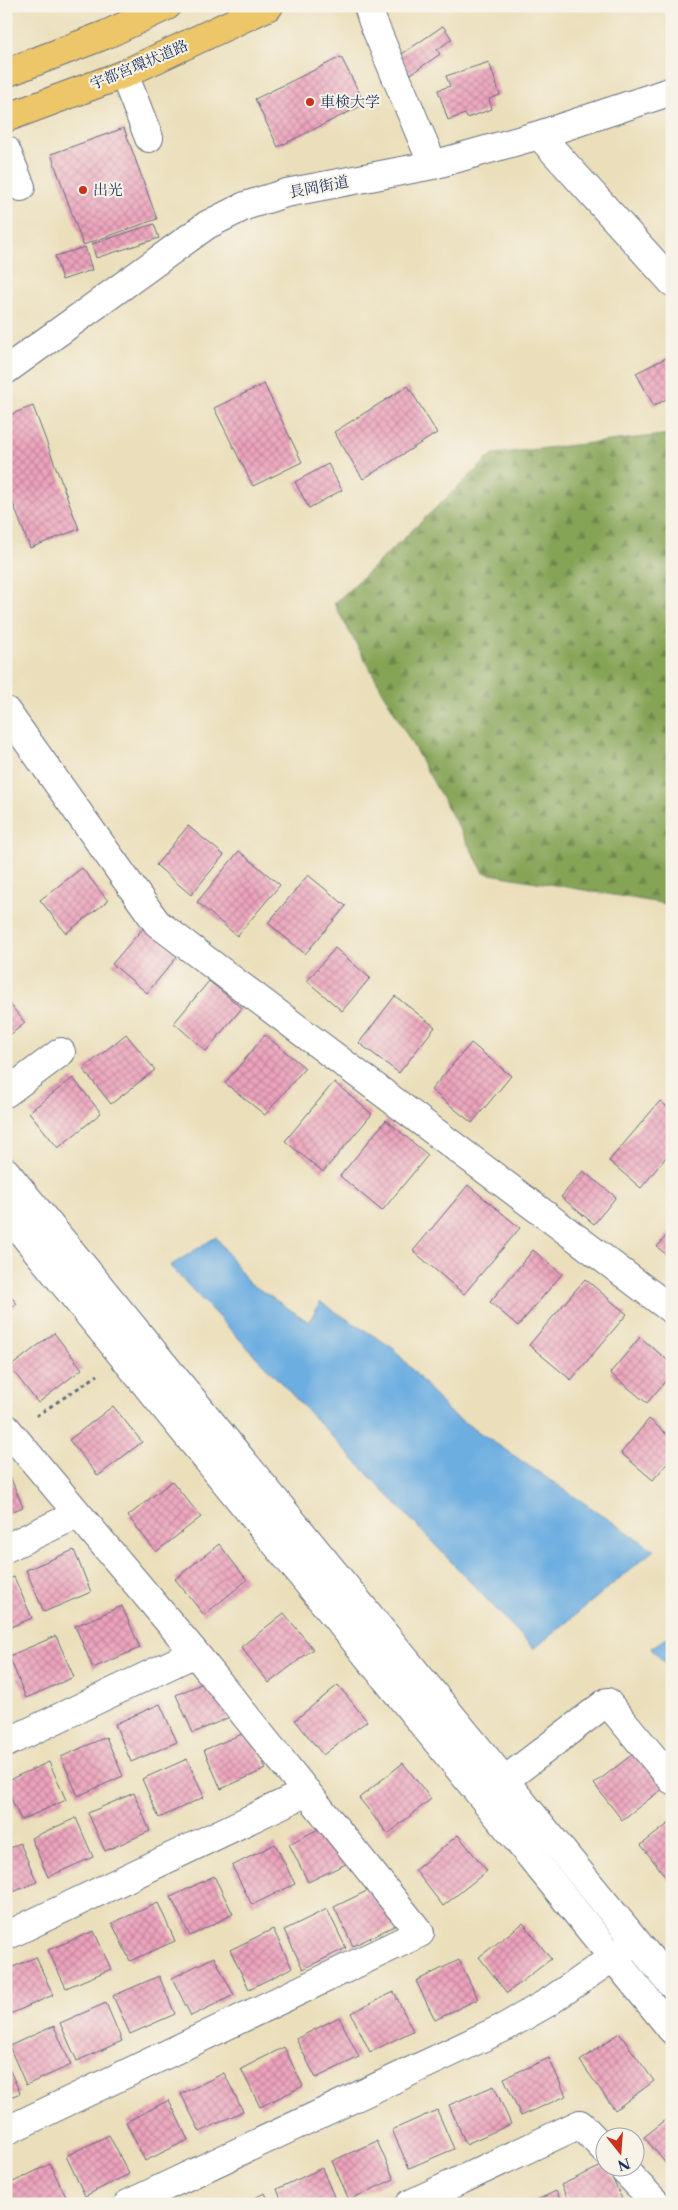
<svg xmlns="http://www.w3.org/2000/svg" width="678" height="2210" font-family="'Libre Caslon Text','Noto Serif JP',serif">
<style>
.forest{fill:url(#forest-firs);stroke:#506a5a}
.water{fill:#6daee1;stroke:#446ea0}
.building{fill:url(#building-cross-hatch)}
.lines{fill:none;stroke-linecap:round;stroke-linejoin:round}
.minor-casing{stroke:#646d7f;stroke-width:30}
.highway-casing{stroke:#646d7f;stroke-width:30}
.path{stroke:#646d7f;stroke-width:3;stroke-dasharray:4 4;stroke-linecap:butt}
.minor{stroke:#fff;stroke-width:28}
.highway{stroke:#ecc669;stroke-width:28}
.poi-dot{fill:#c8321e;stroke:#f7f3e8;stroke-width:2}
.labels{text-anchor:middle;stroke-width:4;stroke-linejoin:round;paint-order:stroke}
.street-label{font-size:15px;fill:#1b2f5e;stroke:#f7f3e8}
.poi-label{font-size:15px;fill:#1b2f5e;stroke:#f7f3e8;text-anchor:start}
</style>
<defs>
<pattern id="forest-firs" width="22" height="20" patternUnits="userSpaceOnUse" patternTransform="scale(1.25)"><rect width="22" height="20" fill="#86a457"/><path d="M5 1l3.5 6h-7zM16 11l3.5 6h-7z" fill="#6d864b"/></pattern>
<pattern id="building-cross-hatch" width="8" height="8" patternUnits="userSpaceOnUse" patternTransform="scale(1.25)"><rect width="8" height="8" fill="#eda3bc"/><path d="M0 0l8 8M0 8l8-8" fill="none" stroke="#bf859c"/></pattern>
</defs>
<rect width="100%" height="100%" fill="#f7f3e8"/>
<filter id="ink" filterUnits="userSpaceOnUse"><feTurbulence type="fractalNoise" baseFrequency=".02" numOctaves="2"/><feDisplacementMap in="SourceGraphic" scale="10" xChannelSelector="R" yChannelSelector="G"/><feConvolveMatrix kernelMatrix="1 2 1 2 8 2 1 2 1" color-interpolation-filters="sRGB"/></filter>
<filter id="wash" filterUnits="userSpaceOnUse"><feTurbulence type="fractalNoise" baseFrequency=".0096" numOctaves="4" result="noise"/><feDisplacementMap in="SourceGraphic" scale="20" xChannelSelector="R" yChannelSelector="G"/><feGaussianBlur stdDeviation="1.12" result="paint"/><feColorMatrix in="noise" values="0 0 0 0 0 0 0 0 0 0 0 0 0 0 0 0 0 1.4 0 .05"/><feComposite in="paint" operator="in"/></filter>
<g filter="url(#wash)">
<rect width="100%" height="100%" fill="#ebdfbb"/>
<path class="forest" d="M672,434V905L484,873L334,604L493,454Z"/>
<path class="water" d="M216,1237L248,1282L309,1322L320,1302L393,1348L449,1412L654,1550L534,1649L170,1266Z
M672,1634V1671L651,1648Z"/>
<g id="blocks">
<path class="building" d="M443,26L452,39L437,50L440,54L411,74L399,56Z
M341,57L365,104L278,147L255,99Z
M489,62L500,95L489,99L492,109L467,118L465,114L448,120L438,90L450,86L446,76Z
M124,128L157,219L83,245L51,154Z
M154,224L159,238L96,258L92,244Z
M85,247L92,270L62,280L55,256Z
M672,355V396L654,406L636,373Z
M264,384L302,462L253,486L214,408Z
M408,386L437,433L363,479L334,432Z
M33,406L79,529L30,548L6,485V416Z
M328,464L342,490L309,508L295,482Z
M188,826L224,855L191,895L156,865Z
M239,851L280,885L237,936L197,902Z
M82,868L108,901L66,933L40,900Z
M308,875L346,906L305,954L268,923Z
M144,927L178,956L147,993L112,964Z
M335,948L370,978L342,1011L307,981Z
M209,981L242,1008L206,1051L174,1023Z
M395,996L435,1027L399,1073L359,1043Z
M6,999L25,1023L6,1038Z
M126,1034L155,1070L111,1104L83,1069Z
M265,1035L305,1068L265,1115L225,1083Z
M471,1043L511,1076L472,1123L431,1090Z
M73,1078L101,1113L58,1148L29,1112Z
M334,1082L372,1114L323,1172L285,1141Z
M660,1101L672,1111V1150L641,1188L609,1161Z
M386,1120L428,1155L382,1211L340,1176Z
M583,1171L616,1197L594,1224L561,1197Z
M468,1185L520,1228L464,1294L413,1251Z
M672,1229V1259L657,1247Z
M533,1250L562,1274L518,1326L490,1302Z
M585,1279L627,1314L571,1380L529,1345Z
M6,1290L17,1304L6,1312Z
M54,1333L82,1369L38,1403L10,1367Z
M640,1337L672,1364V1373L647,1403L610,1373Z
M113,1406L142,1442L98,1476L69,1440Z
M649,1419L672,1439V1458L653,1480L621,1453Z
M6,1467L23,1507L6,1514Z
M172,1481L201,1517L156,1552L128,1516Z
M219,1544L247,1580L204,1615L175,1579Z
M74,1550L91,1592L44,1612L26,1570Z
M14,1577L32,1618L6,1629V1580Z
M122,1606L140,1648L93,1668L75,1626Z
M284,1613L313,1649L269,1683L241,1647Z
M56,1636L74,1677L26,1698L9,1656Z
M221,1675L239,1713L193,1733L176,1695Z
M338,1685L367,1721L323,1755L295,1720Z
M160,1704L177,1742L131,1762L115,1724Z
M249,1731L266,1769L221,1789L204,1750Z
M106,1737L123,1776L78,1796L61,1757Z
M638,1750L666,1786L622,1820L594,1784Z
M187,1759L204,1797L159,1818L142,1779Z
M49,1762L66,1800L21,1820L6,1787V1781Z
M403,1763L431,1799L388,1834L359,1798Z
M134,1793L150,1831L105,1851L88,1813Z
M76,1818L93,1857L48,1877L31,1838Z
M672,1821V1878L669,1881L641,1845Z
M332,1822L352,1861L308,1882L289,1844Z
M458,1835L487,1871L443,1906L415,1870Z
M20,1843L37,1882L6,1895V1850Z
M275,1844L295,1884L252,1905L232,1866Z
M214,1876L233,1914L190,1936L171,1897Z
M377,1886L396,1925L353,1946L334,1907Z
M158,1903L175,1941L130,1961L112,1923Z
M327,1909L346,1948L303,1969L284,1930Z
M523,1923L551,1959L507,1993L479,1957Z
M273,1929L292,1968L249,1989L230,1950Z
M94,1931L111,1969L66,1988L48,1950Z
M36,1957L53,1995L8,2015L6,1970Z
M214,1957L234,1995L191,2016L172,1978Z
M459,1960L478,1999L435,2020L416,1981Z
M159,1976L175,2014L130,2034L113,1996Z
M394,1992L413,2031L370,2052L351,2013Z
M106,2003L122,2041L77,2061L60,2023Z
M339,2017L359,2057L316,2078L296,2039Z
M54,2026L71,2065L26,2085L9,2046Z
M619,2033L654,2081L615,2110L580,2061Z
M284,2047L303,2086L260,2107L241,2069Z
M549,2058L566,2096L521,2116L504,2078Z
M6,2062L20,2093L6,2099Z
M224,2073L243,2111L200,2132L181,2094Z
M494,2086L511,2124L466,2144L449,2105Z
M169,2100L188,2140L145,2161L126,2122Z
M437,2110L454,2149L409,2168L392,2130Z
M672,2115V2171L644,2137Z
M109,2135L129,2174L85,2196L66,2156Z
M377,2141L394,2179L349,2200L332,2161Z
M50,2164L69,2203L16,2204L7,2185Z
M606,2164L622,2199L612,2204H570L561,2185Z
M322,2168L337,2204H283L277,2189Z
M556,2191L562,2204H529Z
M265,2193L270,2204H241Z"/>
</g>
</g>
<g filter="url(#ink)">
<use href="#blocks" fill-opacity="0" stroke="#646d7f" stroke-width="1"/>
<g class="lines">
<defs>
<path id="minor" d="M368,6L373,22L433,165
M124,74L149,138
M539,135L672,282
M6,150L21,187
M6,370L207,225L245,206L286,193L433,165L539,135L672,91
M6,711L157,923L672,1310
M6,1093L61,1052
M6,1172L672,1985
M6,1213L672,2030
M6,1428L195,1653L420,1933L6,2131
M6,1548L78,1514
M6,1743L195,1653
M489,1784L505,1780L607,1702L672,1780
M6,1936L307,1792
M622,2168L657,2204
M128,2204L505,2027L547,2003L628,1947
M410,2204L580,2124L606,2151"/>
<path id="highway" d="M6,73L105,35L167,6
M6,118L124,74L269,6"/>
</defs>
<use href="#minor" class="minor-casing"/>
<use href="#highway" class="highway-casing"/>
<path class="path" d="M36,1416L98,1375"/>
<use href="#minor" class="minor"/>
<use href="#highway" class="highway"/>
</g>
</g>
<g class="poi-dot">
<circle cx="310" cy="102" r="5"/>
<circle cx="83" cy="190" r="5"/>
</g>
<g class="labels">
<g class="street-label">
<text transform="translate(139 65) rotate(-23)" y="5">宇都宮環状道路</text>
<text transform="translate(319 187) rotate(-11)" y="5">長岡街道</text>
</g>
<g class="poi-label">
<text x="320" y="107">車検大学</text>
<text x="93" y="195">出光</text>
</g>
</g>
<rect width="678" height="2210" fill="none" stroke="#f7f3e8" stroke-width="25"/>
<g transform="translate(620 2152) rotate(163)"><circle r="24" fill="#f7f3e8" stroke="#9fa5b1"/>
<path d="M0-4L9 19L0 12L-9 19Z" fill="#c8321e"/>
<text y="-8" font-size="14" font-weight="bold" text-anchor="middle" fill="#1b2f5e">N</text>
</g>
</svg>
